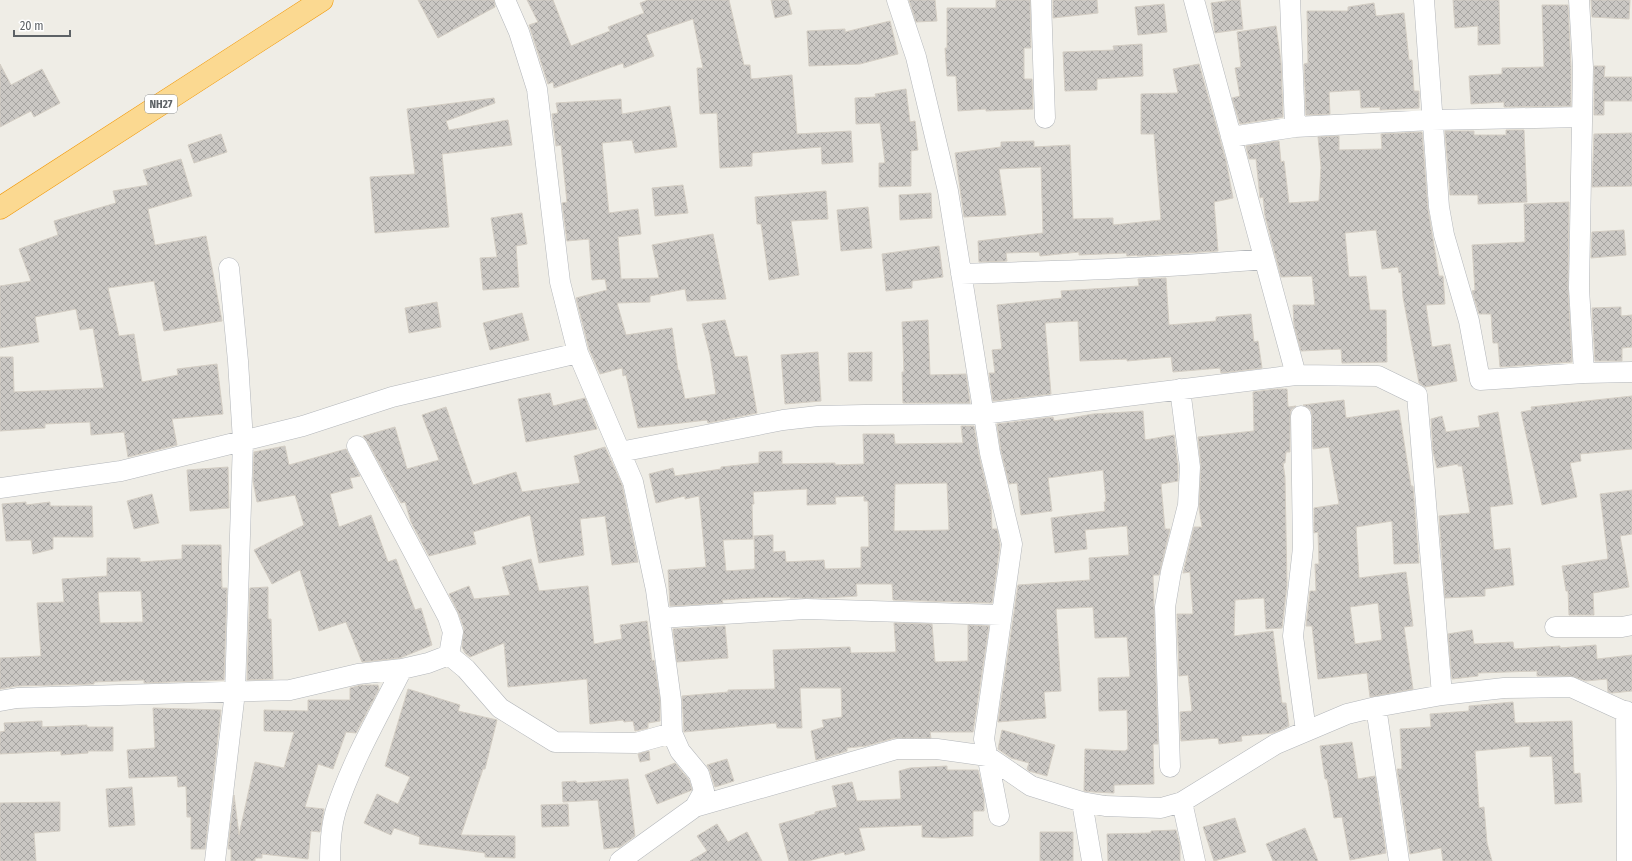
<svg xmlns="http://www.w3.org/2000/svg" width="1632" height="861" font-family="'Fira Sans Condensed',sans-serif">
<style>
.building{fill:url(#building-cross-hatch);stroke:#d4cec4;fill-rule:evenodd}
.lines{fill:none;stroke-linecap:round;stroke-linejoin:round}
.minor-casing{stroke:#b3b6ba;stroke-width:21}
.highway-casing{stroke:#f19704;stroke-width:23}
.minor{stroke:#fff;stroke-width:20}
.highway{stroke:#fbd991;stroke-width:22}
.labels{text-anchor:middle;stroke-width:3;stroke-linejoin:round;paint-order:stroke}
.shield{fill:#fff;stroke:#8e9194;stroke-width:1}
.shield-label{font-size:11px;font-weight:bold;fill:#5d6266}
</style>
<defs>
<pattern id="building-cross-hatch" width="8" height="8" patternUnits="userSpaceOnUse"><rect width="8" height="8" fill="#cac7c3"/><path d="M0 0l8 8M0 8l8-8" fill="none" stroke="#a7a5a2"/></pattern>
</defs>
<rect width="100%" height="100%" fill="#efede6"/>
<path class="building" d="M418,0H494L495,7L438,38Z
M527,0H553L571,46L610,31L608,27L644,13L640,3L648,0H729L744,65H750L751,79L792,75L797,134L851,131L853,162L822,164L821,147L752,153V166L720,168L717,113L700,114L697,68H703L693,19L646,35L654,56L624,68L623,63L554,88L553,82L548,84L529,25L538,22Z
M771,0H788L792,14L775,18Z
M909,0H935L937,21L916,22Z
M996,0H1030L1031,48H1024V79H1032L1033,109L986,111V109L958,111L956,76H947L945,48H947V8H996Z
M1053,0H1097L1098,13L1053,18Z
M1232,0H1240L1243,29L1215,33L1211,3Z
M1453,0H1499L1500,44L1478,45V26L1455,28Z
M1591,0H1630L1629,19L1592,17Z
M1374,3L1376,16L1404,13L1409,60H1412L1414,91H1419V108L1380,110V107L1361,108L1360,90L1329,92L1330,114L1306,115L1304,64L1308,63L1307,11H1348V7Z
M1164,4L1167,32L1138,35L1135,7Z
M1542,5H1568L1571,67V106L1504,107V102L1471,104L1469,76L1502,74V68L1544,67Z
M890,21L898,54L860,64L809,66L807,31L845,29V32Z
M1276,26L1281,62L1283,117L1240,124L1232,98L1240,96L1235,68L1241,67L1237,32Z
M1142,44L1143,76L1097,79V90L1065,91L1063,52L1114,50L1113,46Z
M0,64L11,85L42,69L60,103L34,117L31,111L0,127Z
M1199,64L1226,161L1233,198L1214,202L1218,251L1137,256V255L1127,256L1126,253L1079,255V252L1040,256L1039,252L1006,253L1007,261L979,262L978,241L1043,233L1041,167L999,169L1006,215L964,217L955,153L1001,147V142L1034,141V147L1070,145L1073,219L1113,218V225L1161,220L1154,134H1141V94L1178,93L1173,69Z
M1594,66H1605L1604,77H1632V101H1604V115H1594Z
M906,89L910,122L915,121L918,150L911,151V186L879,187V163H885L880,123L856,124L855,98L876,97L875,94Z
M494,98L495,103L446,121L449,130L508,120L512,145L442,154L449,227L375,233L370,177L415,174L407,109Z
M621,99L622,114L670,106L677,147L635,153L632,140L602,143L609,213L638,209L641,234L618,237L621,279L659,278L652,245L713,234L726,299L687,301L685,289L650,296V302L617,303L626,335L672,328L678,370H679L685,399L716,394L710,355L702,324L725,320L735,357L747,356L757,413L708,423L707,420L638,428L626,375L623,376L622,368L600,374L589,349L576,298L607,290L605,279L592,280L589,239L567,241L562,203L567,202L561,145L556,146L552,114L558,113L556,103Z
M1506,130H1524L1527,202L1478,204V195H1450L1445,131H1474V135H1506Z
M1422,132L1428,209L1439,276H1443L1445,304L1426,305L1432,347L1450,344L1457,381L1425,387L1419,383L1403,297L1401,272L1399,273L1398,267L1382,269L1376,230L1345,233L1349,277L1366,276L1370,310H1386L1387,362L1342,363L1341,349L1301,351L1294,325L1293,305H1315L1312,276L1281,277L1265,216L1263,197L1260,198L1256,159H1249L1246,146L1279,141L1281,162L1284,161L1289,203L1319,201L1321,167L1318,137L1339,136V150L1382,149L1381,134Z
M1632,133V186L1592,187L1594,134Z
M221,134L227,152L194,163L188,145Z
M181,159L192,196L148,209L155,245L206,236L222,321L164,331L154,281L108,288L119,336L134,334L142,382L178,375L177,369L217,364L223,414L172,419L177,445L128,457L124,432L91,435L90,422L45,424V428L0,431V357H13L14,392L104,388L93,328L80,330L76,309L35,317L39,342L0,348V286L31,281L19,249L58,235L54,221L116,203L113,191L148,185L143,170Z
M683,185L688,213L655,216L652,188Z
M826,191L828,219L791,221L799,275L769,280L761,224H757L755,197Z
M931,193L932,218L900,220L899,195Z
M1569,202L1568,288L1572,362L1500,367L1498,343H1493L1491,314H1479L1472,291L1475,290L1472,245L1525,242L1524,204Z
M868,207L872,248L841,251L837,210Z
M522,213L527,244L516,246L519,287L483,290L480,258L497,257L491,218Z
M1624,230L1626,255L1591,258L1592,232Z
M939,246L943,277L912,281V288L886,291L882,254Z
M1166,278L1169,325L1216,321V317L1251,314L1254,342L1258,341L1262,368L1221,373L1220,368L1173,372L1171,357L1127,361V359L1080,361L1078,321L1045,323L1051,394L993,401L989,373H995L992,350L1002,349L997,305L1062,298L1061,291L1139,286L1138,279Z
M437,302L441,327L409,333L405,308Z
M1621,307V316L1632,315V347L1622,348V361H1595L1592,308Z
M522,313L529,340L490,350L483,323Z
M928,320L930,375L966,374L970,403H903L902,372H904L902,322Z
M818,352L821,401L785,404L781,355Z
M872,352V381H849L848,353Z
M1276,389H1287L1288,407L1296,406L1291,410L1290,416V452H1286L1285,463H1283L1285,477L1287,585L1282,628L1266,629L1264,598L1235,600L1234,636L1273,631L1282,703H1286L1289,726L1273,733L1241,736L1242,741L1219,744L1218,738L1181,741L1180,712L1192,711L1188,675L1179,676L1177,614H1193L1190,572L1183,573L1194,527H1202L1199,508L1201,466L1198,437L1254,431L1253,392Z
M550,393L553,406L585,398L597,429L526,442L518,399Z
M1632,396V449L1580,454L1581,461L1570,463L1577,497L1542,505L1521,412L1532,410L1531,407Z
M1344,400L1346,418L1399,410L1411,486H1413L1419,563L1394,564L1392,521L1356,527L1359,578L1406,572L1413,626L1404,627L1413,689L1370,697L1367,673L1318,679L1312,626H1306L1310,591H1316L1315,564H1319L1318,532L1314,533V508L1339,504L1329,447L1313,449L1312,415L1311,410L1303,405ZM1378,603L1382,640L1355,644L1350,607Z
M446,407L473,485L516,472L522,492L580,483L574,456L605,447L622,485L638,562L612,565L605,516L580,519L584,555L539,563L530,515L473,532L476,544L429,556L411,522L405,502L401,503L367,441L363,436L395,427L407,469L439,460L422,415Z
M1143,411L1145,440L1174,435L1178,467V481L1161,484L1165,529H1170L1159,575H1153L1158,744H1153L1154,784L1114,785V793L1094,792L1084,791L1085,749L1125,751L1128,749L1127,710L1099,711L1098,678L1130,677L1127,637L1095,638L1093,607L1056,609L1061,691L1044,692L1046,718L998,722L1018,585L1090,580L1089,558L1129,555L1127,526L1085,530L1087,549L1055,553L1051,518L1105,511L1104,502H1106L1103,470L1048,478L1052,511L1021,515L1017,483L1009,484L1001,451L997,424L1053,417L1054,421L1093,414Z
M1498,412L1513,504L1490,507L1494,550L1510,548L1514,585L1485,589V596L1445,598L1439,516L1470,513L1462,466H1458V464L1437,468L1433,452L1431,419L1442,416L1446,432L1480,427L1478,416Z
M961,426H974L979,456L991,506L992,529H997L1000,545L992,603L893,600L892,584H856L857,596L826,598H790V597L753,598L722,600L723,603L670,606L668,570L706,567L699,496L685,499V496L656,503L649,474L673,468L675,476L721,469V467L759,463V452L782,451V464L835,463V465L864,464L863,434H894L895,444L963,443ZM947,483L949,530L894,531L895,484ZM807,489V505L836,504L835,497L864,496V501H868L869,547H861V568L825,569L824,560L786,562L785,551L773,552V535L754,536L755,569L726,571L723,540L753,539L752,504H754L753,492Z
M285,446L289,465L346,449L360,476L350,478L353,488L330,494L339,527L371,515L388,562L396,559L415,610L421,608L432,645L400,658L362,662L346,622L319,631L300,570L272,584L254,550L304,525L295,495L257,502L253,481L254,452Z
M228,467L229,508L190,511L187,470Z
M1632,490V534L1620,536L1629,587L1593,593L1594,615H1569L1568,591H1566L1562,566L1608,559L1600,494Z
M152,494L159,523L134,529L127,501Z
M26,502V505L50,502V506H92L93,537H53V549L33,554L31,540L6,541L2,504Z
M182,545H221L222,588H227L224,680L144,683V680L94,682V684L17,686L0,689V658L41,656L37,603L64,602L62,579L107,576V558H140V562L182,559ZM141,591L143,622L100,623L98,592Z
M531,559L539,591L588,586L594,644L622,639L620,625L647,621L652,661L654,660L660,701V721L648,723V728L635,731L633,721L624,722L623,720L590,724L587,679L508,687L504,643L470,657L465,653L462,647L464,628L458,612L449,594L469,586L474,599L510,595L502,567Z
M268,587V619H271L273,679L247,680L250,588Z
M894,623L932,624L935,662L968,661V625L989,626L973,732H930L931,738H894L866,746L847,748V751L816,760L811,731L824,727L822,720L842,717L841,688H800L802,728H777L776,723L684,732L682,696L728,692V690L775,689L773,650L850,647L851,653L896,652Z
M725,626L728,658L677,662L673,629Z
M1472,630L1474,644L1513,642L1514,649L1560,646V648L1596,645L1597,659L1632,655V691L1612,693L1608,692L1607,679L1586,681L1571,676H1537V671L1478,673V676L1452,679L1448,634Z
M361,685H378L379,689L356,733L346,732L333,769L318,764L305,807L324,809L320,832L311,831L308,859L262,854V858H255V861H231V849H228L234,795L239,835L255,762L284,768L294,732L264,731V710L308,711V700H350V688Z
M408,689L460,705L458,711L497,720L485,769H483L461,835L515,836V858L485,857V853L419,844L420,837L394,828L391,835L364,823L377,794L398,804L410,777L385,766Z
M1513,702L1515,723L1572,721L1574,774L1580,773L1582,802L1555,804L1552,756L1530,757V746L1475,751L1479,808L1484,807L1487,843L1492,861H1443L1441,848L1410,854L1397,769H1402L1400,729L1431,727L1430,714L1469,711V706Z
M153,708L221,710L205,849H191V817H187L186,786L178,787L177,776L129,778L127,750L155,748Z
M42,721V727L87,725V727H113V751H88V753L61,755V751L0,754V732L5,731L4,723Z
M1002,730L1055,745L1047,776L1029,771L1027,769L1029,763L1011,758L998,749Z
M1352,742L1358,779L1375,776L1386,853L1350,860L1342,817L1334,818L1327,779H1325L1320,746Z
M649,751L650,760L640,762L638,754Z
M727,759L734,781L715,787L710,771L707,765Z
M675,763L689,780L692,790L657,804L645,775Z
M947,766V770H978L984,797V811H973V836L943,838L922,837V825L859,828L865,850L845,855L844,852L808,861H789L779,824L815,814V812L837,807L832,786L852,782L857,801L901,799L899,771L910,768Z
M628,779L635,836L620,847L604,849L598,800L563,802L562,782L576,781L577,783Z
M132,787L135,825L109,827L106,789Z
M60,802V831L34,833L36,861H0V803Z
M568,804L569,826L542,827L541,805Z
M1235,818L1246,852L1214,861L1203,827Z
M717,824L728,842L747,832L762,861H690L707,851L697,836Z
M1305,828L1318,861H1273L1266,844Z
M1176,830L1180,845V861H1108L1107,834L1151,833V831Z
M1040,832H1073V861H1040Z"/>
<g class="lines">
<defs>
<path id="minor" d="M505,0L519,32L537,89L560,282L578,353L633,482L656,590L671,700L672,733L680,751L699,774L704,791L695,807L620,861
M897,0L916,57L948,191L990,453L1012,544L984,739L999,816
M1041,0L1045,118
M1194,0L1296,375
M1290,0L1295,127
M1424,0L1439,207L1444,235L1469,321L1480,380L1584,373L1632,372
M1579,0L1583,67L1579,288L1584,373
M1231,137L1295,127L1432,120L1582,117
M961,274C1062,271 1163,268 1264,259
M1301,416L1303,548L1293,636L1306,731
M357,446L448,617L453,632L449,655
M620,452L783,420L818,416L864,415L983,414L1296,375L1378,376L1417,395L1442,695
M0,488L121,471L303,426L392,397L578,353
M660,618L806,609L1001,615
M1555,627H1622L1632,625
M449,655L466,669L500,708L555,742L636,743L672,733
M0,701L17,698L290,690L358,674L402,669L428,663L449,655
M1376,707L1399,861
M1626,711L1627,861
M1170,767L1165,607L1171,572L1188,505L1190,467L1180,389
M1082,802L1092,861
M1182,802L1195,861
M695,807L897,749H937L987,756L1031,786L1082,802L1105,806L1161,808L1182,802L1276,744L1347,714L1376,707L1442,695L1504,688L1571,687L1632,715
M215,861L235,692L243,441L238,361L229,268
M330,861C330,844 331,826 336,810C352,761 379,715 402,669"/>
<path id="highway" d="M0,208L322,0"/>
</defs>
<use href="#minor" class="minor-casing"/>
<use href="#highway" class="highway-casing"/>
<use href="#minor" class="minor"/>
<use href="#highway" class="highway"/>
</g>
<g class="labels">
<rect class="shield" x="145" y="95" width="32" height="18" rx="3"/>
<g class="shield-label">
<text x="161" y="108">NH27</text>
</g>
</g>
<path d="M14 30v6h56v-6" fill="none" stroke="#5d6266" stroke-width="2"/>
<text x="20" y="30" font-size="12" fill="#5d6266" stroke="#ffffff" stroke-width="3" paint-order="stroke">20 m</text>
</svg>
